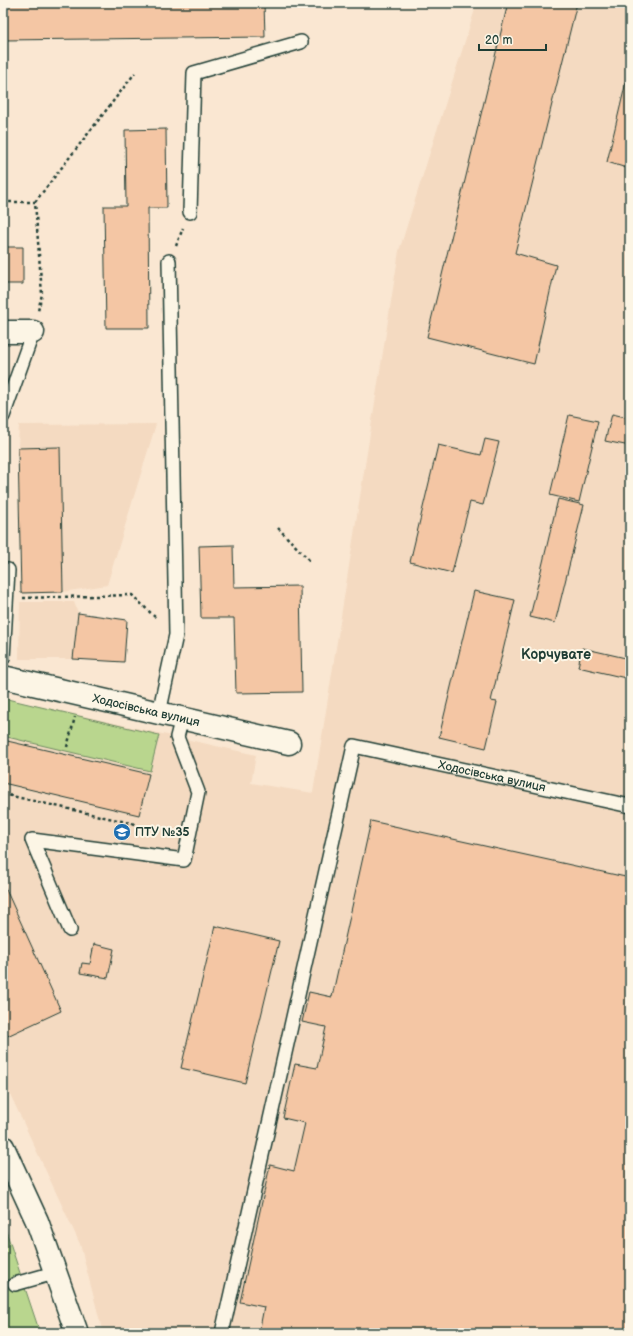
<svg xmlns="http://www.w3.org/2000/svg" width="633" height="1336" font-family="'Balsamiq Sans',sans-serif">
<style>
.built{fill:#f4dac1}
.green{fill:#b9d68e;stroke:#6c8a61}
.building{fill:#f4c6a4;stroke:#1f3d34}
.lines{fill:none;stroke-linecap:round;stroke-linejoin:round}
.lane-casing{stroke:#1f3d34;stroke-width:16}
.street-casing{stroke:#1f3d34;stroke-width:25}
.path{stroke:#1f3d34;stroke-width:2.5;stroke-dasharray:3 3;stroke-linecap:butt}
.lane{stroke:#fcf5e5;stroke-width:13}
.street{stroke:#fcf5e5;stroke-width:22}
.labels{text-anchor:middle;stroke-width:4;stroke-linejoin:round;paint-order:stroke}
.street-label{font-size:12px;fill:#1f3d34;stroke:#fcf5e5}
.poi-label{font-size:12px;font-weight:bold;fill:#1f3d34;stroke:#fcf5e5;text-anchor:start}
.quarter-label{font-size:14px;font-weight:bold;fill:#1f3d34;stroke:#fcf5e5}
</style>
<rect width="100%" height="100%" fill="#fae7d2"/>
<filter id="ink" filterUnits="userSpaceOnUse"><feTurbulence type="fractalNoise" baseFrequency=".025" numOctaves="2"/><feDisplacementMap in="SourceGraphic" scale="8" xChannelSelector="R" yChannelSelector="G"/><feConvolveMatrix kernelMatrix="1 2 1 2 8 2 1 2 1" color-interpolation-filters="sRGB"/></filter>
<g filter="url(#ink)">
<path class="built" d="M477,3H630V1333H103L80,1244L3,1079V698L256,755L251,783L313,793L399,251Z
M156,424L107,585L63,592L60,447L18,448L19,425Z
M20,602H74L78,613L73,659H19Z"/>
<path class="green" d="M3,698L159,735L150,771L3,736Z
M3,1222L40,1333H3Z"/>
<path class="building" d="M3,3H264L265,37L3,40Z
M508,3H577L515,253L556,265L534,364L427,337Z
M630,65V169L607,162Z
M166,129L167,208H148L149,328H106L104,206H126L125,130Z
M3,247H23V284H3Z
M612,414L630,418V446L605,441Z
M569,415L598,421L579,502L550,495Z
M485,439L499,442L483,505L470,502L452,573L410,562L438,445L481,455Z
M60,447L63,592L21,593L18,448Z
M558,499L584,505L555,623L530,617Z
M233,545L234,587L300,586L302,692L236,693L234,618H201L199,546Z
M474,591L515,600L491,701L497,702L486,748L439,737Z
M78,613L127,620L124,662L73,659Z
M582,648L630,659V679L578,667Z
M3,740L149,774L139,815L3,783Z
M371,821L630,878V1333H259L264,1307L240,1302L270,1165L294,1171L305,1123L283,1118L295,1064L317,1068L326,1027L302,1022L309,992L332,997Z
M3,883L61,1011L3,1038Z
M215,926L279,941L245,1083L181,1068Z
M94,944L114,949L108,978L80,973L82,963L90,964Z"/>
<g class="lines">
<defs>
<g id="lane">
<path d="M190,212L194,73L301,42"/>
<path d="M3,416L33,332"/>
<path d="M3,658L8,570"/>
<path d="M159,713L176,635L169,261"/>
<path d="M70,930L32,840L184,860L198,792L177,737L182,718"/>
<path d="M15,1284L54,1273"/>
<path id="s1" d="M222,1333L354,746L630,806"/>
</g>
<g id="street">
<path d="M3,332H33"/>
<path id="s2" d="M3,677L289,743"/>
<path d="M3,1147L37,1221L77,1333"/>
</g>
</defs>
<use href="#lane" class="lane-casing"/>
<use href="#street" class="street-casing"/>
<path class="path" d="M3,202H35L42,294L38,311
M35,202L135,73
M176,246L183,228
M278,528L311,562
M23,598L132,595L157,619
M67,747L75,717
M3,794L135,824"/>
<use href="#lane" class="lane"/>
<use href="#street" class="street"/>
</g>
</g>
<defs>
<symbol id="university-disc" viewBox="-11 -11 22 22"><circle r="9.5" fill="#1f6fb2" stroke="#fcf5e5"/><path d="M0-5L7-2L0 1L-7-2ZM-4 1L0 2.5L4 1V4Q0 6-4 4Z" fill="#fff"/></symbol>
</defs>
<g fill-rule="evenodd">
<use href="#university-disc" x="112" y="822" width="20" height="20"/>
</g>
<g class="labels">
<g class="street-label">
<text dy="4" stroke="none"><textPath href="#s2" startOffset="147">Ходосівська вулиця</textPath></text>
<text dy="4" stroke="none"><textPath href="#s1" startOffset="743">Ходосівська вулиця</textPath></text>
</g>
<g class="poi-label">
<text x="135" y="836">ПТУ №35</text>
</g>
<g class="quarter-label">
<text x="556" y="659">Корчувате</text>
</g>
</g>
<rect width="633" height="1336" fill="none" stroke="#fcf5e5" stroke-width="16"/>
<rect x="8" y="8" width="617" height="1320" fill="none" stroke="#1f3d34" stroke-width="1.5" filter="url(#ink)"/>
<path d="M479 44v6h67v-6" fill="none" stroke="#1f3d34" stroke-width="2"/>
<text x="485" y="44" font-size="12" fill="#1f3d34" stroke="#fcf5e5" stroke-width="3" paint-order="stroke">20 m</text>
</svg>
